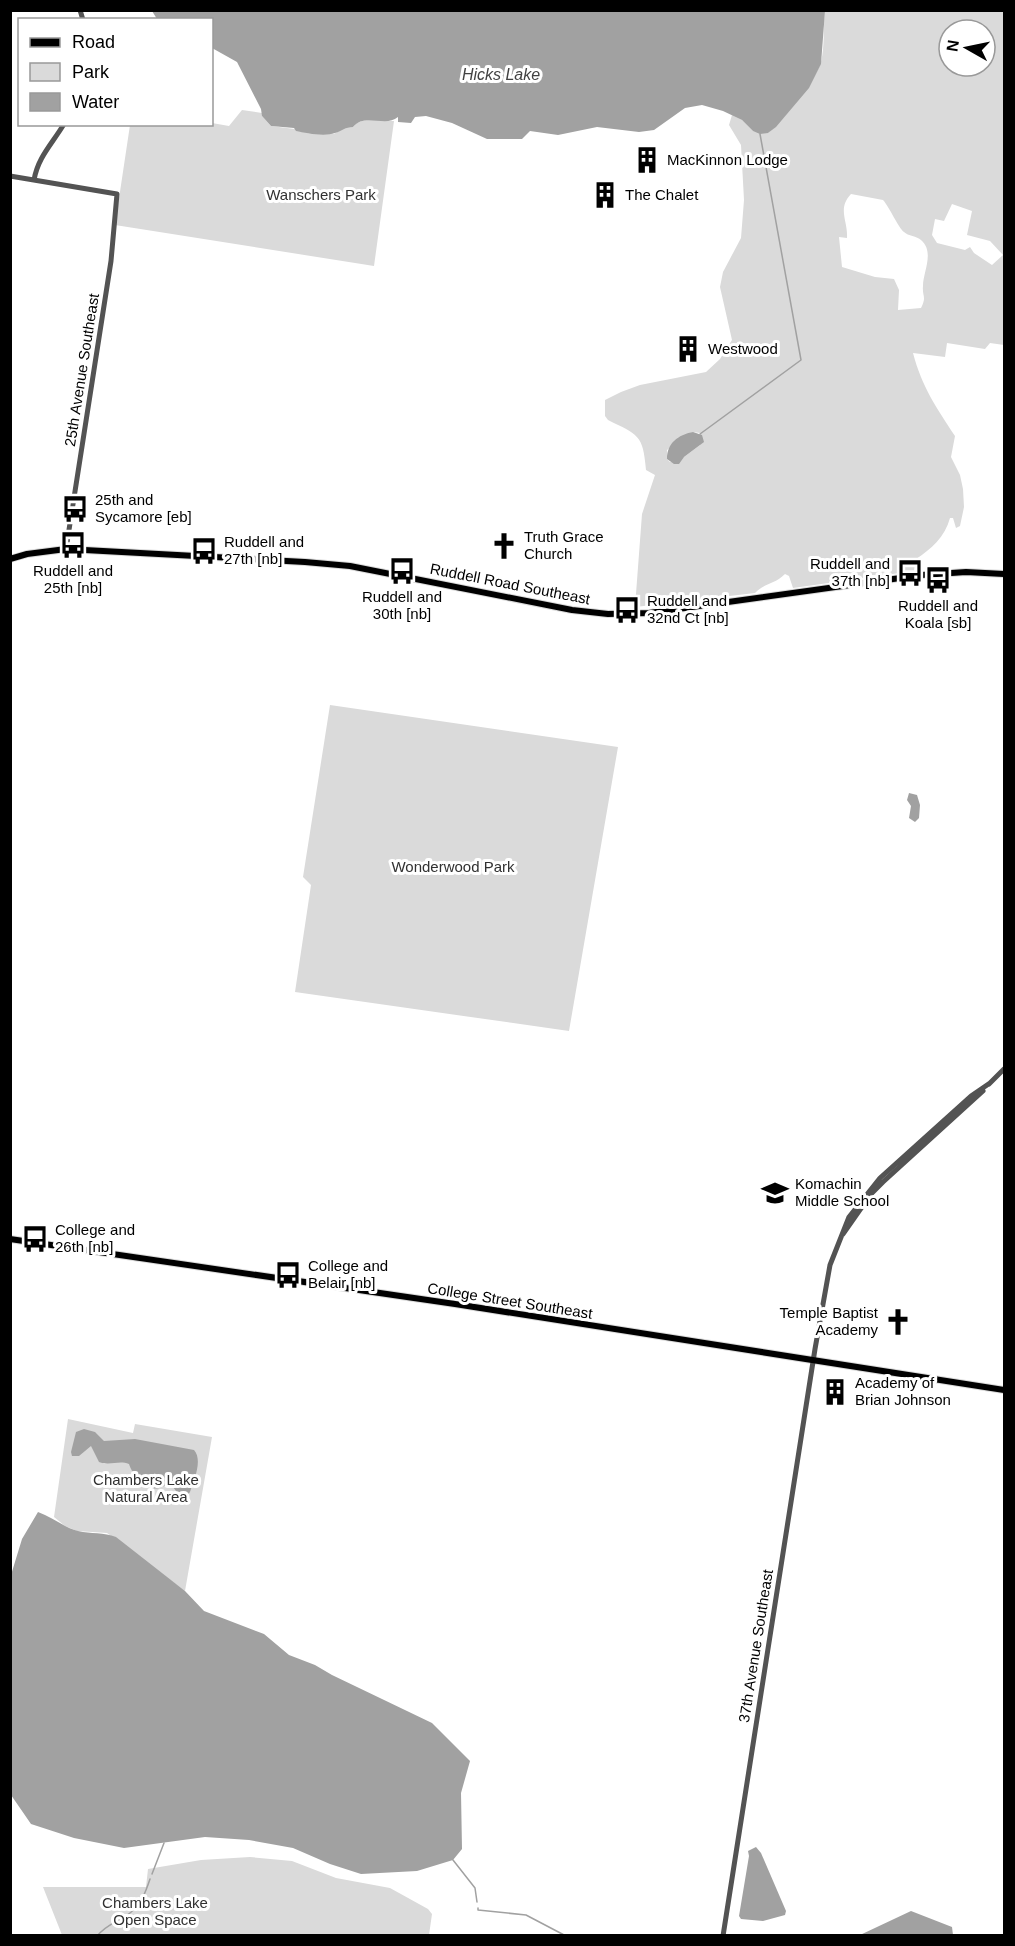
<svg xmlns="http://www.w3.org/2000/svg" width="1015" height="1946" font-family="Helvetica,sans-serif">
<style>
.green{fill:#dadada;fill-rule:evenodd}
.water{fill:#a1a1a1}
.lines{fill:none;stroke-linecap:round;stroke-linejoin:round}
.stream{stroke:#a1a1a1;stroke-width:1.5}
.major-casing{stroke:#dbdbdb;stroke-width:8}
.minor{stroke:#535353;stroke-width:5}
.major{stroke:#000;stroke-width:6}
.labels{text-anchor:middle;stroke-width:6;stroke-linejoin:round;paint-order:stroke}
.poi-label{font-size:15px;fill:#000;stroke:#fff;text-anchor:start}
.park-label{font-size:15px;fill:#313131;stroke:#fff}
.street-label{font-size:15px;fill:#000;stroke:#fff}
.water-label{font-size:16px;font-style:italic;fill:#424242;stroke:#fff}
</style>
<rect width="100%" height="100%" fill="#fff"/>
<path class="green" d="M862,10L863,12L867,10L1004,11V345L990,343L985,349L947,343L945,357L913,353C922,387 936,407 955,436L951,457L960,475L963,489L964,507L960,526L956,528L953,518H950C945,537 931,549 916,559L914,571L793,588L789,576L785,574C774,585 766,582 755,593L635,607L642,514L655,475L646,470C643,434 638,435 608,420L605,416V400L621,392L640,385L706,372L720,359L732,340L720,287L723,272L741,238L744,200L741,145L729,125L732,115L742,120L753,131L768,133C780,125 817,77 821,62C825,46 823,27 825,11ZM949,30H985V66H949ZM851,194L883,200C890,208 898,227 904,232C908,236 917,236 921,240C935,252 923,272 923,286C922,297 927,296 921,308L898,310L899,290L894,279L875,277L842,267L839,237L847,238C848,220 837,209 851,194ZM952,204L972,211L967,235L990,241L1003,255L992,265L974,253L970,247L965,250L937,243L932,235L935,219L944,221ZM693,432L700,433V445L684,457L670,462L667,459V450L689,433Z
M242,110L262,113V116L271,126L334,134L345,127H353C363,115 381,122 394,121L374,266L115,225L130,125L212,124V123L229,126Z
M330,705L618,747L569,1031L295,992L311,885L303,877Z
M68,1419L133,1433L135,1424L212,1437L185,1591L107,1533L77,1531L65,1526L54,1517Z
M250,1857L292,1861L336,1878L390,1888L428,1909L432,1914L429,1935H62L43,1887H146L148,1869L201,1860Z"/>
<path class="water" d="M152,11H825L821,64L809,88L776,127L768,133L760,134L753,131L742,120L723,111L702,105L685,108L654,130L639,132L597,127L558,135L530,131L522,139H487L452,123L426,116L415,117L411,123L398,122V117C385,128 365,112 353,127C345,127 342,131 335,133C324,137 306,133 296,131L294,128L271,126L262,116L261,109L237,62L212,48V20L157,19Z
M693,432L702,435L704,442L684,457L679,464H674L667,459C667,443 678,435 693,432Z
M909,793L917,795L920,805L919,818L915,822L909,818L911,806L907,800Z
M84,1429L95,1432L104,1441L135,1439L194,1450C203,1460 194,1480 190,1492L187,1496L179,1495L170,1483C167,1484 165,1486 162,1487C146,1494 133,1476 129,1464C119,1460 110,1466 99,1462L91,1446L79,1456H72L71,1452L76,1432Z
M38,1512C52,1517 65,1528 78,1531C91,1534 104,1532 116,1537L185,1591L204,1611L264,1634L289,1655L315,1665L332,1675L432,1723L470,1761L461,1793L462,1849L453,1860L417,1871L361,1874L330,1864L293,1848L249,1840L205,1837L124,1848L74,1838L31,1824L11,1795V1575L22,1539Z
M756,1847L761,1853L786,1911L785,1915L763,1921L741,1919L739,1916L749,1856L748,1851Z
M911,1911L952,1927L953,1935H860Z"/>
<g class="lines">
<path class="stream" d="M700,434L801,360L760,134
M453,1860L475,1888L477,1902
M152,1874L164,1843
M478,1908V1910L526,1915L566,1936
M97,1936C108,1923 118,1922 130,1913C141,1905 146,1891 150,1879"/>
<defs>
<path id="major" d="M10,559L27,554L66,549L305,562L350,566L572,610L608,614L649,613L922,575L966,572L1004,574
M10,1239L455,1304L1004,1390"/>
</defs>
<use href="#major" class="major-casing"/>
<path class="minor" d="M80,10L83,20
M10,176L117,194L111,261L66,549
M34,180C38,157 52,144 64,124
M989,1084L1004,1069
M843,1234L871,1194L883,1182L983,1091
M723,1936L815,1349L830,1265L849,1217L880,1178L971,1096L990,1083"/>
<use href="#major" class="major"/>
</g>
<defs>
<symbol id="building-bare" viewBox="-9 -9 18 18"><path d="M-4-6H4V6H1V3H-1V6H-4ZM-2.5-4.3h1.7v1.8h-1.7ZM.8-4.3h1.7v1.8H.8ZM-2.5-1h1.7V.8h-1.7ZM.8-1h1.7V.8H.8Z" fill="#000" stroke="#fff" stroke-width="2.5" paint-order="stroke"/></symbol>
<symbol id="bus-bare" viewBox="-9 -9 18 18"><path d="M-5-6H5V4H4V6H2V4H-2V6H-4V4H-5ZM-3.5-4V0h7V-4ZM-3.5 1.2v1.5H-2V1.2ZM2 1.2v1.5H3.5V1.2Z" fill="#000" stroke="#fff" stroke-width="2.5" paint-order="stroke"/></symbol>
<symbol id="church-bare" viewBox="-9 -9 18 18"><path d="M-1.2-6h2.4v3.5h3.3v2.4h-3.3V6h-2.4V-.1h-3.3v-2.4h3.3Z" fill="#000" stroke="#fff" stroke-width="2.5" paint-order="stroke"/></symbol>
<symbol id="school-bare" viewBox="-9 -9 18 18"><path d="M0-5L7-2L0 1L-7-2ZM-4 1L0 2.5L4 1V4Q0 6-4 4Z" fill="#000" stroke="#fff" stroke-width="2.5" paint-order="stroke"/></symbol>
</defs>
<g fill-rule="evenodd">
<use href="#building-bare" x="628" y="141" width="38" height="38"/>
<use href="#building-bare" x="586" y="176" width="38" height="38"/>
<use href="#building-bare" x="669" y="330" width="38" height="38"/>
<use href="#bus-bare" x="56" y="490" width="38" height="38"/>
<use href="#bus-bare" x="54" y="526" width="38" height="38"/>
<use href="#church-bare" x="485" y="527" width="38" height="38"/>
<use href="#bus-bare" x="185" y="532" width="38" height="38"/>
<use href="#bus-bare" x="383" y="552" width="38" height="38"/>
<use href="#bus-bare" x="891" y="554" width="38" height="38"/>
<use href="#bus-bare" x="919" y="561" width="38" height="38"/>
<use href="#bus-bare" x="608" y="591" width="38" height="38"/>
<use href="#school-bare" x="756" y="1174" width="38" height="38"/>
<use href="#bus-bare" x="16" y="1220" width="38" height="38"/>
<use href="#bus-bare" x="269" y="1256" width="38" height="38"/>
<use href="#church-bare" x="879" y="1303" width="38" height="38"/>
<use href="#building-bare" x="816" y="1373" width="38" height="38"/>
</g>
<g class="labels">
<g class="poi-label">
<text x="667" y="165">MacKinnon Lodge</text>
<text x="625" y="200">The Chalet</text>
<text x="708" y="354">Westwood</text>
<text x="95" y="505">25th and<tspan x="95" dy="17">Sycamore [eb]</tspan></text>
<text x="524" y="542">Truth Grace<tspan x="524" dy="17">Church</tspan></text>
<text x="224" y="547">Ruddell and<tspan x="224" dy="17">27th [nb]</tspan></text>
<text x="890" y="569" text-anchor="end">Ruddell and<tspan x="890" dy="17">37th [nb]</tspan></text>
<text x="73" y="576" text-anchor="middle">Ruddell and<tspan x="73" dy="17">25th [nb]</tspan></text>
<text x="402" y="602" text-anchor="middle">Ruddell and<tspan x="402" dy="17">30th [nb]</tspan></text>
<text x="647" y="606">Ruddell and<tspan x="647" dy="17">32nd Ct [nb]</tspan></text>
<text x="938" y="611" text-anchor="middle">Ruddell and<tspan x="938" dy="17">Koala [sb]</tspan></text>
<text x="795" y="1189">Komachin<tspan x="795" dy="17">Middle School</tspan></text>
<text x="55" y="1235">College and<tspan x="55" dy="17">26th [nb]</tspan></text>
<text x="308" y="1271">College and<tspan x="308" dy="17">Belair [nb]</tspan></text>
<text x="878" y="1318" text-anchor="end">Temple Baptist<tspan x="878" dy="17">Academy</tspan></text>
<text x="855" y="1388">Academy of<tspan x="855" dy="17">Brian Johnson</tspan></text>
</g>
<g class="park-label">
<text x="321" y="200">Wanschers Park</text>
<text x="453" y="872">Wonderwood Park</text>
<text x="146" y="1485">Chambers Lake<tspan x="146" dy="17">Natural Area</tspan></text>
<text x="155" y="1908">Chambers Lake<tspan x="155" dy="17">Open Space</tspan></text>
</g>
<g class="street-label">
<text transform="translate(82 370) rotate(-81)" y="5">25th Avenue Southeast</text>
<text transform="translate(510 584) rotate(11)" y="5">Ruddell Road Southeast</text>
<text transform="translate(510 1301) rotate(9)" y="5">College Street Southeast</text>
<text transform="translate(756 1646) rotate(-81)" y="5">37th Avenue Southeast</text>
</g>
<g class="water-label">
<text x="501" y="80">Hicks Lake</text>
</g>
</g>
<rect width="1015" height="1946" fill="none" stroke="#000000" stroke-width="24"/>
<rect x="18" y="18" width="195" height="108" fill="#ffffff" stroke="#999999" stroke-width="1.5"/>
<rect x="30" y="38" width="30" height="9" fill="#000000" stroke="#999999" stroke-width="1.5"/>
<text x="72" y="48" font-size="18" fill="#000000">Road</text>
<rect x="30" y="63" width="30" height="18" fill="#dadada" stroke="#999999" stroke-width="1.5"/>
<text x="72" y="78" font-size="18" fill="#000000">Park</text>
<rect x="30" y="93" width="30" height="18" fill="#a1a1a1" stroke="#999999" stroke-width="1.5"/>
<text x="72" y="108" font-size="18" fill="#000000">Water</text>
<g transform="translate(967 48) rotate(279)"><circle r="28" fill="#ffffff" stroke="#999999" stroke-width="1.5"/>
<path d="M0-4.5L10 22L0 15L-10 22Z" fill="#000000"/>
<text y="-9" font-size="16" font-weight="bold" text-anchor="middle" fill="#000000">N</text>
</g>
</svg>
